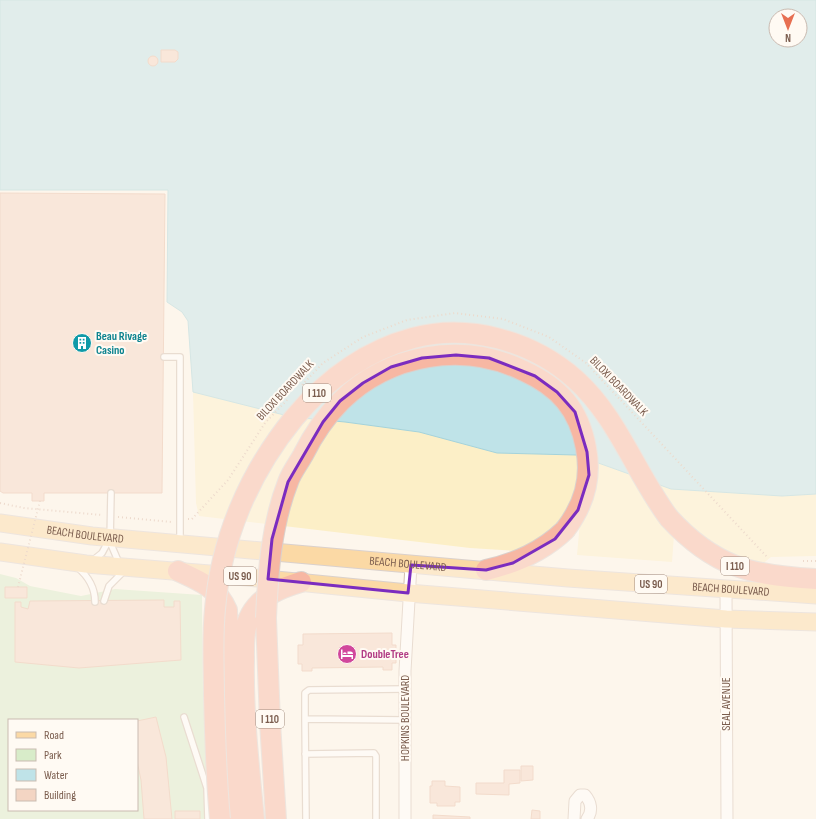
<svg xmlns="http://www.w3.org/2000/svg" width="816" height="819" font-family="'Sofia Sans Condensed',sans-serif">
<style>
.green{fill:#d8ecc9;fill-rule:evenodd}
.sand{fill:#fcefc7}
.water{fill:#bfe3e8;stroke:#a5d3da;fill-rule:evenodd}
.building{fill:#f3d5c3;stroke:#e6bba3}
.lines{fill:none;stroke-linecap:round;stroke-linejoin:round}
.lane-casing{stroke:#d1beb0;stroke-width:8}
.street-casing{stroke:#d1beb0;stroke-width:13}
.primary-casing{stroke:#dad1cd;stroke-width:19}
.highway-casing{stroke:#dad1cd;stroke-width:22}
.path{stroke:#d9b8a5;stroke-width:2;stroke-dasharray:1 3;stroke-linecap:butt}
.lane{stroke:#fff;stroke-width:5.5}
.street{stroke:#fff;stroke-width:11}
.primary{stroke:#fbd9a5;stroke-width:17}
.highway{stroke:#f7b7a3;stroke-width:20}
.highway-bridge-casing{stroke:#dad1cd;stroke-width:22;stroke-linecap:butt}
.path-bridge{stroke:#d9b8a5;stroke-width:2;stroke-dasharray:1 3;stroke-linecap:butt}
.highway-bridge{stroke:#f7b7a3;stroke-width:20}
.marked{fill:none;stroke:#7b2cbf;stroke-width:3;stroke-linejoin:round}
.labels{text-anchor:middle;stroke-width:4;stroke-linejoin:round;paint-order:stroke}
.shield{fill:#fffaf3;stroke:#a28b7f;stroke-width:1}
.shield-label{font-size:11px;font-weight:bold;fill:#7a5c4d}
.culture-label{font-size:12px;font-weight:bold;fill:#0d838f;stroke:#fffaf3;text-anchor:start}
.street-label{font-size:12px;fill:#7a5c4d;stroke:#fffaf3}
.hotel-label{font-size:12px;font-weight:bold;fill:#b23c85;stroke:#fffaf3;text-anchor:start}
</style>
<rect width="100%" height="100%" fill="#fdf6ec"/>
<path class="green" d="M0,574L16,578L30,586L81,596L115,589L202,595L203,695L211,819H0ZM9,720H137V810H9Z"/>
<path class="sand" d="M193,392L292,417L345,422L419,432L497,453L576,455L671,489L782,496L816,494V556L771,557L761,565L737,557L713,544L674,535L672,562L577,555L580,522L557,524L541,539L518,551L470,548L199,516L196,503Z"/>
<path class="water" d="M0,0H816V494L782,496L671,489L576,455L497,453L419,432L345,422L292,417L193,392L188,321L182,312L167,302L168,190H0ZM776,16H800V40H776Z"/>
<path class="building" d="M161,50H175L178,52V59L175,62H161Z
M148 61a5 5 0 1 1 10 0a5 5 0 1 1-10 0Z
M0,193L165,194L162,493H44V501H32V493H3L0,491Z
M5,587H27V598H5Z
M164,600V607H174V601H180L181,660L79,668L15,662V602H21V607L28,609L30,601Z
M392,633V645H396V663H392V670H383V667L312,668V671H302V664H298V645H303V634Z
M156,717L166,757L172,819H144L141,780L137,761V721Z
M521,766H533V780L521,781Z
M504,770H520V783L509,784V795L476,794V783H504Z
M432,781H445V786L460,787V802H455V806H437V803H430V786H432Z
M532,810L540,811V819H531Z
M175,811H200V819H175Z
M433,815L470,817V819H433Z"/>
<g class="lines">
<defs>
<path id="lane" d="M164,357H180V541
M111,493L110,542L119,563
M92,561L102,553L109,540
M77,567C88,576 95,588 95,602
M104,601L109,586L124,571
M405,689L309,690L305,693V719L405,720
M184,717L207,788L208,819
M305,719L306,819
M305,754L374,753L376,756V819"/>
<path id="street" d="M726,590L727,819
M405,819V671L411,565
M574,819L575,801L580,795H585C591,802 593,811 587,819"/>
<g id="primary">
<path id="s1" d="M0,523L92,536L568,578L816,595"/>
<path d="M0,552L86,564L247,577L408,593L726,619L816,622"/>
</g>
<path id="highway" d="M669,518C714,567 752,576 816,579
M486,570C516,563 542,552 565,530
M178,571C200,581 218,588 227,610L234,766L238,819
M266,618L270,722L276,819
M254,819C249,766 243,714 244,661C244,646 243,628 251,614C262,595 281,588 301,582"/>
</defs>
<use href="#lane" class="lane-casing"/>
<use href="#street" class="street-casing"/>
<use href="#primary" class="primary-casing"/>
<use href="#highway" class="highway-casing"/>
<path class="path" d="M302,385L323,363L363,337L407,320L455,313L503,319L549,337L586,363L768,558
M0,503L24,508L102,515
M118,517L172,522
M188,519H192L228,480L265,423L289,398
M803,561H816"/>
<use href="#lane" class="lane"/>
<use href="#street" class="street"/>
<use href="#primary" class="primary"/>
<use href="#highway" class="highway"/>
<defs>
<path id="highway-bridge" d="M266,618C268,572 271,526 288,482C291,473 298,464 303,455C313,435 325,417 341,401C389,354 463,341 524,371C559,387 579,409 586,448C592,479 584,505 565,530
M220,819C216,778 215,737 214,696C214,667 212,638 215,609C221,539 249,473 294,418C326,380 364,351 413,338C469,323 532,341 575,379C617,416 636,474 669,518"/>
</defs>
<use href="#highway-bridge" class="highway-bridge-casing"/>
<path class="path-bridge" d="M18,587L40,501"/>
<use href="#highway-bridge" class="highway-bridge"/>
</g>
<path d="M0 0H816V819H0ZM456,355L489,358L535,376L557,392L575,412L587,452L589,475L578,510L555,539L513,563L486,570L411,565L408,593L268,579L272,539L288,482L323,422L340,401L363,383L391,367L422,358Z" fill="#fdf6ec" fill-opacity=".55" fill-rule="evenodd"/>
<path class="marked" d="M456,355L489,358L535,376L557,392L575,412L587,452L589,475L578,510L555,539L513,563L486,570L411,565L408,593L268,579L272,539L288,482L323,422L340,401L363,383L391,367L422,358Z"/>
<defs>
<symbol id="building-disc" viewBox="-11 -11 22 22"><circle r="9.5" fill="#0f9aa8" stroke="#fffaf3"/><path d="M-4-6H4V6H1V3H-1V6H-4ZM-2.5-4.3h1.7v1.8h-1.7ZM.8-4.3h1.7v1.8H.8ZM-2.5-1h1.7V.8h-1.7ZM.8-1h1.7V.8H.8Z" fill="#fff"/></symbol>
<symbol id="hotel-disc" viewBox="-11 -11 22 22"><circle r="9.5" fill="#d1479c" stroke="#fffaf3"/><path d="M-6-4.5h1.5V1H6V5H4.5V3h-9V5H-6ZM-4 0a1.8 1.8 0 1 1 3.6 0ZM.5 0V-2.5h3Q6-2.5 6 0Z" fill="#fff"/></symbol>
</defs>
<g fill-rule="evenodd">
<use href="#building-disc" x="71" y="332" width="22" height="22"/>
<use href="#hotel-disc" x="336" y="643" width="22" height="22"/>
</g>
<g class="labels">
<g class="shield">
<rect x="303" y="384" width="28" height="18" rx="3"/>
<rect x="721" y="557" width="28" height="18" rx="3"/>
<rect x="224" y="567" width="32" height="18" rx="3"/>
<rect x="635" y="575" width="32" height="18" rx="3"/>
<rect x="256" y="710" width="28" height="18" rx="3"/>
</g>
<g class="shield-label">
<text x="317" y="397">I 110</text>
<text x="735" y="570">I 110</text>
<text x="240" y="580">US 90</text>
<text x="651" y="588">US 90</text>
<text x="270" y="723">I 110</text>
</g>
<g class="culture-label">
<text x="96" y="340">Beau Rivage<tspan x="96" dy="14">Casino</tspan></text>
</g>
<g class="street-label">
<text transform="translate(619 386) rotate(46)" y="4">BILOXI BOARDWALK</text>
<text transform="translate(285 390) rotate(-47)" y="4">BILOXI BOARDWALK</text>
<text dy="4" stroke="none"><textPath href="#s1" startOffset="86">BEACH BOULEVARD</textPath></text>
<text dy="4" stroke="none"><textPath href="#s1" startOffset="410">BEACH BOULEVARD</textPath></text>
<text dy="4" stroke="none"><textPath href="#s1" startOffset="734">BEACH BOULEVARD</textPath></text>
<text transform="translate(726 704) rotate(-90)" y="4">SEAL AVENUE</text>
<text transform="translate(405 718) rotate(-90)" y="4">HOPKINS BOULEVARD</text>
</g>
<g class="hotel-label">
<text x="361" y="658">DoubleTree</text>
</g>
</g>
<rect x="8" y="719" width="130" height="92" fill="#fffaf3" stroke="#cabbb1"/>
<rect x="16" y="732" width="20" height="6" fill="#fbd9a5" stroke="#cabbb1"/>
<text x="44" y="739" font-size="12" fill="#7a5c4d">Road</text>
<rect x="16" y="749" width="20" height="12" fill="#d8ecc9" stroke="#cabbb1"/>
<text x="44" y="759" font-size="12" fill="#7a5c4d">Park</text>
<rect x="16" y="769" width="20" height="12" fill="#bfe3e8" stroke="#cabbb1"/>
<text x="44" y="779" font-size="12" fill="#7a5c4d">Water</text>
<rect x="16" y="789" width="20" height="12" fill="#f3d5c3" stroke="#cabbb1"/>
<text x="44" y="799" font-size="12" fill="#7a5c4d">Building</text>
<g transform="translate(788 28) rotate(180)"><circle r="19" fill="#fffaf3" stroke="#cabbb1"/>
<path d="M0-3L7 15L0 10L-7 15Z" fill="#e76f51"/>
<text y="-6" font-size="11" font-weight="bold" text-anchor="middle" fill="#7a5c4d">N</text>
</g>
</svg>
